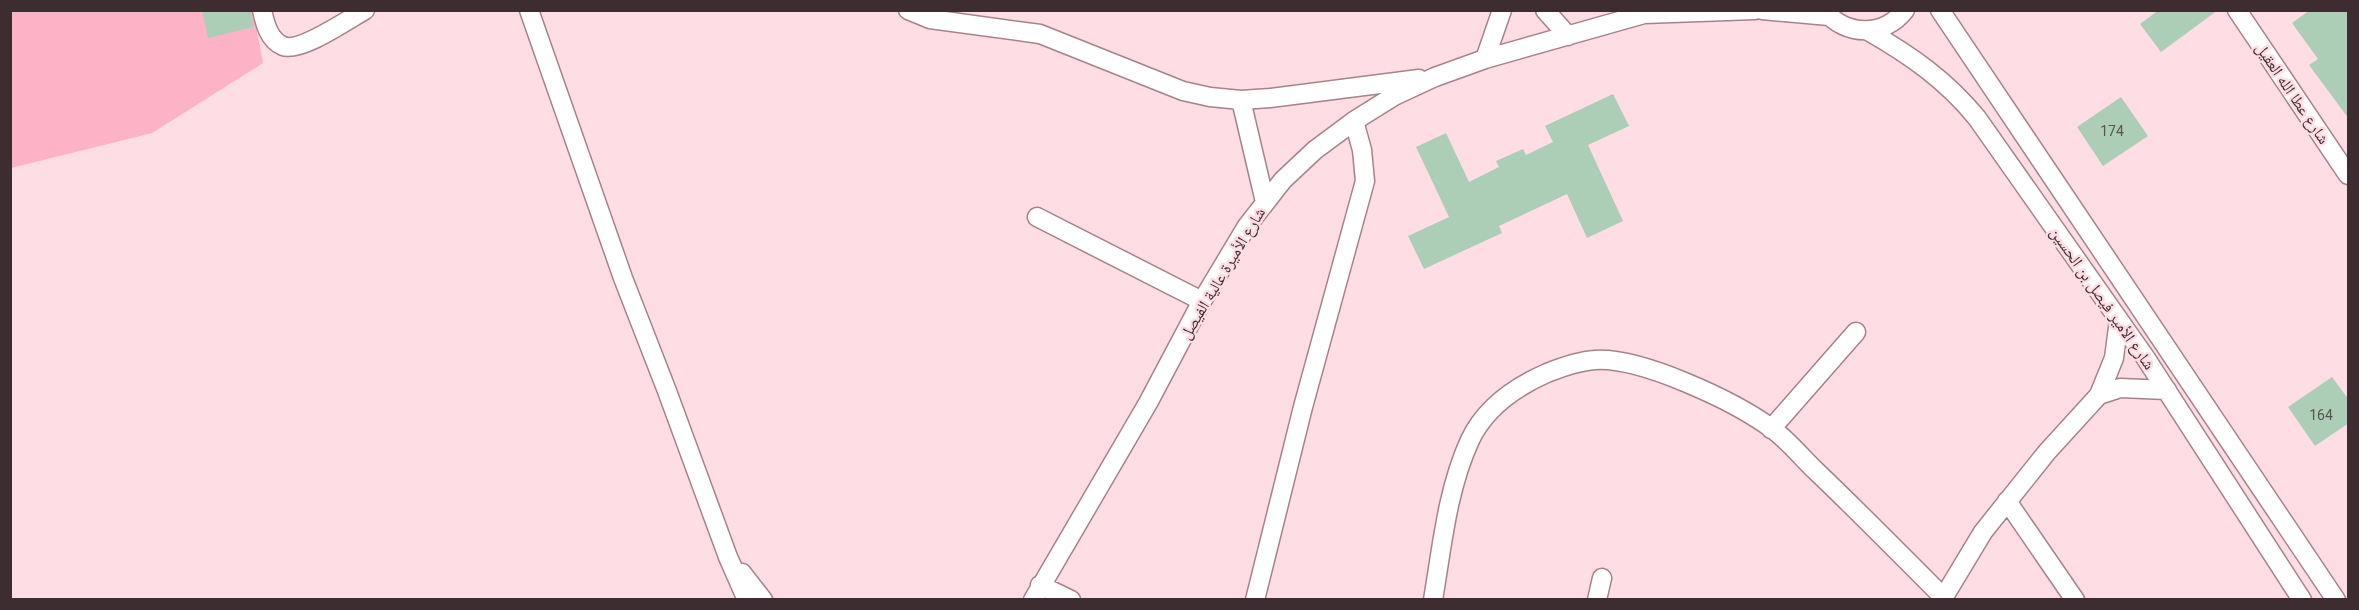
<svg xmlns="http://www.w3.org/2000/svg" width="2359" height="610" font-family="Roboto,'Noto Naskh Arabic',sans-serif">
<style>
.green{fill:#feb2c5}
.building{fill:#accdb6}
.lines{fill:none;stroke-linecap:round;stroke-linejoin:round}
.minor-casing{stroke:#a7828b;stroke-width:21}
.minor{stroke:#fff;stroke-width:18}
.labels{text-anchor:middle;stroke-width:5;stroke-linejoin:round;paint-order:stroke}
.number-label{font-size:14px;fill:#595552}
.street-label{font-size:16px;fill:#3d2d31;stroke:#fedde4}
</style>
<rect width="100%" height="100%" fill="#fedde4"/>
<path class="green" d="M10,11H253L263,63L152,133L11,168Z"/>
<path class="building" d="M202,10H250L254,27L208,38Z
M2159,10H2218L2161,52L2140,24Z
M2310,10H2349V119L2309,65L2318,59L2292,23Z
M1613,94L1629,126L1588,145L1623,221L1587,238L1567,194L1499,226L1502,233L1424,269L1408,236L1449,217L1416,147L1446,133L1469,182L1499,167L1496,161L1523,149L1526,155L1553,142L1545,126Z
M2121,97L2148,136L2103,166L2077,127Z
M2332,377L2349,400V423L2315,446L2288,407Z"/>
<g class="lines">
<defs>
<path id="minor" d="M262,10C265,24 269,40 283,46C300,53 349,19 365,10
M529,10L623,278L667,391L728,557L747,600
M908,10L930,19L1040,34L1183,91L1210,97L1241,100L1270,98L1419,79
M1545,10L1568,36
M1762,10L1829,16
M1824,10C1846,37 1884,37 1905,10
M1940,10L2336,600
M2237,10L2348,175
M1868,31C1910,55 1946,80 1977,118L2145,357L2302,600
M1485,59L1502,10
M1241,100L1265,202
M1037,217L1202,301
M2099,395L2114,358L2119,320
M1771,429L1856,332
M2007,501L2075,600
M742,573L763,600
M1040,585L1071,600
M1033,600L1148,403L1202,301L1247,226L1283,180L1315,150L1354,121L1394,96L1435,77L1485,59L1644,14L1755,10
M1255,600L1303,407L1365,181L1362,150L1354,121
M1433,600C1442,547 1447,490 1470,440C1485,408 1515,387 1547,373C1562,367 1578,361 1595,360C1641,357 1734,401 1771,428C1788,440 1802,458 1817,472C1860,513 1901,555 1943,597
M1597,600L1602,578
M1942,600L1983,532L2047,452L2099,395L2120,388L2167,390"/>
</defs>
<use href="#minor" class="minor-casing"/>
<use href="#minor" class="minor"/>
</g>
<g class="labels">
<g class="number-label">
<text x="2112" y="136">174</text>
<text x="2321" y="420">164</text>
</g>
<g class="street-label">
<text transform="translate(2293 93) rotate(56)" y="6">شارع عطا الله العقيل</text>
<text transform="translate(1222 273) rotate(-59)" y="6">شارع الأميرة عالية الفيصل</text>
<text transform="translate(2103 298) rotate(55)" y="6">شارع الأمير فيصل بن الحسين</text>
</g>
</g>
<rect width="2359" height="610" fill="none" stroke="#3d2d31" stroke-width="24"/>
</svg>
